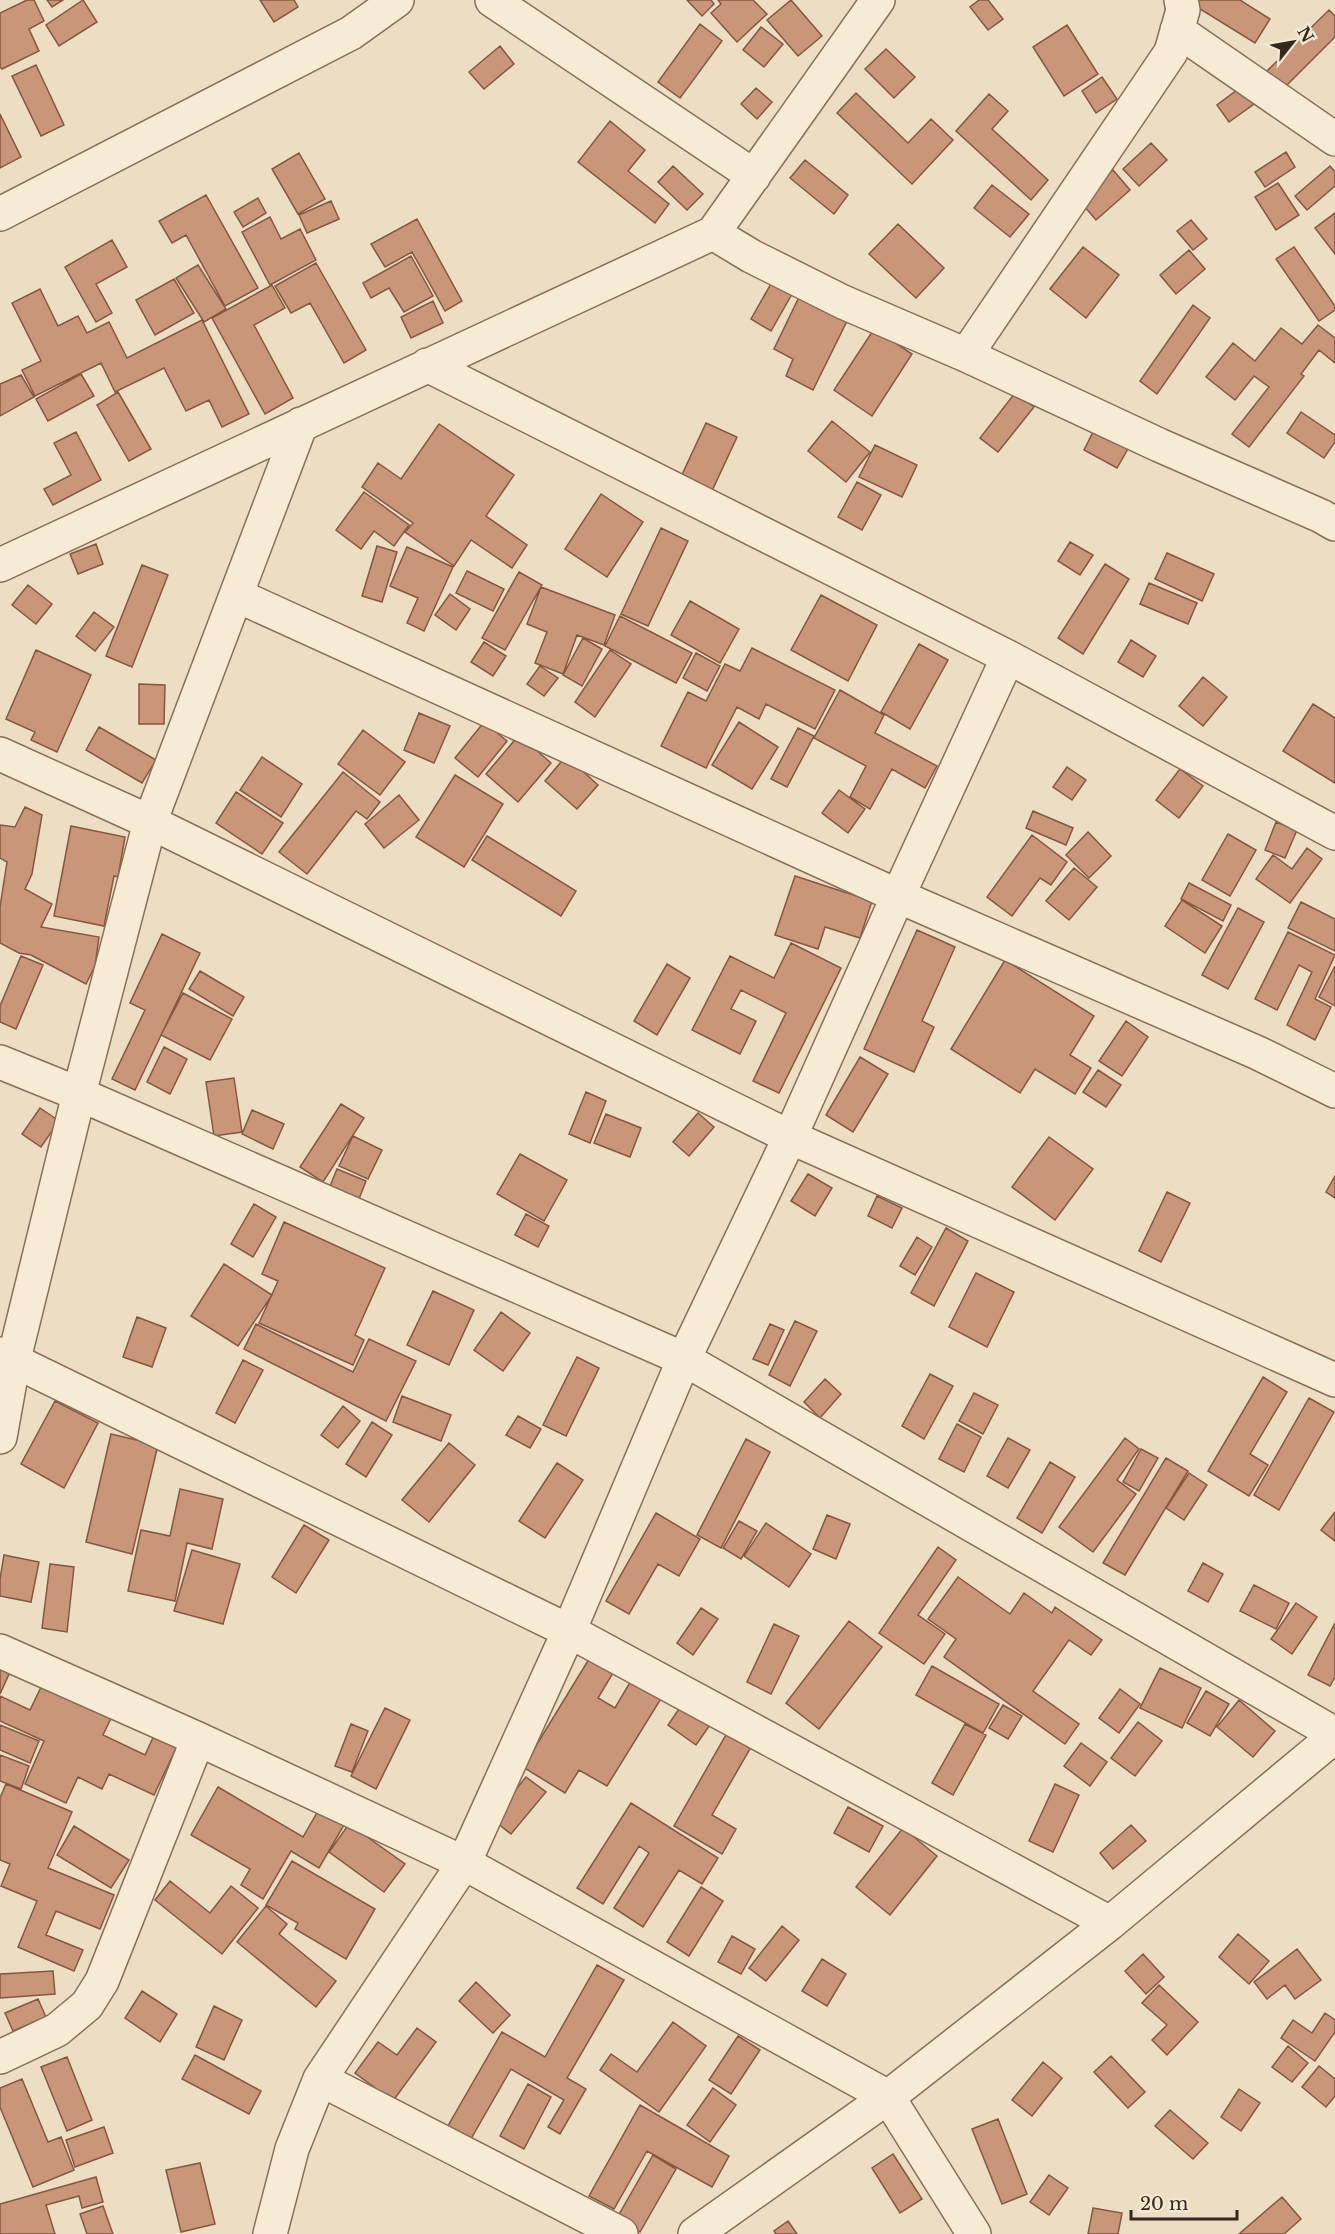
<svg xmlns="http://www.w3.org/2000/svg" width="1335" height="2234" font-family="'Libre Baskerville',serif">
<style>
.building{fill:#ca967a;stroke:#855741;stroke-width:1.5}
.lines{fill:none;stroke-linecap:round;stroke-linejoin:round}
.minor-casing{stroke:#876f5a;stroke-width:36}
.minor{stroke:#f8ebd6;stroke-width:33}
</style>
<rect width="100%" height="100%" fill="#edddc3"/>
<path class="building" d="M27,0H34L44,21L29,29L39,51L2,69L0,67V13Z
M47,0H63L52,7Z
M83,0L97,22L59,46L46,25Z
M260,0H294L298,7L274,22Z
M687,0H711L714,4L702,16Z
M718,0H753L767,14L737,42L711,13L721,4Z
M791,0L822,36L798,56L767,20Z
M979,0H988L1003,19L988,30L970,7Z
M1194,0H1240L1270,19L1255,43L1192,4Z
M1329,10L1335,16V37L1283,89L1266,72Z
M700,24L722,41L680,98L658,82Z
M1067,25L1098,74L1064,96L1033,47Z
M761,27L783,44L764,67L743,50Z
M500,46L514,64L484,89L469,72Z
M886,49L915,77L894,98L865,69Z
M36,65L64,125L41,136L12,76Z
M1102,77L1117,99L1096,113L1082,91Z
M1241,87L1254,104L1229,122L1217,105Z
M756,88L772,102L757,119L741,104Z
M856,93L908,143L931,119L953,140L912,184L837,113Z
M989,94L1008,111L992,129L1048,180L1031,200L956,131Z
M0,114L21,157L0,168Z
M610,121L645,150L628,171L669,204L655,223L578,162Z
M1151,143L1167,160L1139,186L1123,169Z
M1286,152L1295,167L1265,187L1255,172Z
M299,153L325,199L298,214L272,169Z
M805,160L848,195L834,214L790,178Z
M673,166L703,194L687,210L658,182Z
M1330,166L1335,172V186L1307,210L1295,196Z
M1113,170L1130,190L1096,220L1079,200Z
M1278,183L1299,215L1276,230L1255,197Z
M992,185L1029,214L1010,237L974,208Z
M206,195L258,288L225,306L186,235L172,243L159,221Z
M258,198L266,213L243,227L234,212Z
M331,201L339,219L307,233L299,215Z
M1335,213V254L1315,228Z
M270,217L281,239L300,229L316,260L270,285L242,232Z
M417,219L462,301L445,311L412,252L385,267L371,244Z
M1191,220L1207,239L1193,250L1177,231Z
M898,224L944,268L916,298L869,254Z
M112,240L127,267L96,284L112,313L96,322L65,267Z
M1083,247L1119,275L1086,318L1050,289Z
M1294,247L1335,306V310L1319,321L1276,259Z
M1189,250L1205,269L1176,294L1160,275Z
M411,256L433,296L404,312L389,288L371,298L363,283Z
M316,263L366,350L344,363L310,303L291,313L275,286Z
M198,265L226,309L204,322L176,278Z
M174,279L194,313L155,335L136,300Z
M772,282L792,294L771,331L751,319Z
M272,285L285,308L254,325L293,398L265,414L212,318Z
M40,289L58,326L78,316L87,333L109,322L127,358L202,320L249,414L222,427L209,400L186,411L164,368L115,392L101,363L35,396L22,370L41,361L12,303Z
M800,295L848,319L813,390L786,376L793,359L774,349Z
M433,301L443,323L411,338L401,317Z
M1193,305L1210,318L1157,394L1140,381Z
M1318,325L1335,338V363L1319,350L1301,374L1304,376L1249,447L1232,434L1269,387L1254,376L1235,400L1206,377L1233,343L1255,361L1281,328L1302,344Z
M874,329L912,354L872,416L834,390Z
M81,374L94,396L48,421L36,399Z
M21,375L34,397L0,416V384Z
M118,392L151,449L129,461L97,405Z
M1015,393L1034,407L998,452L980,438Z
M1301,412L1335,435V442L1324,458L1287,433Z
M832,421L870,452L846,482L808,451Z
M706,423L737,437L711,493L680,479Z
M439,424L514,475L486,516L527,545L512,568L471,540L454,566L405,532L413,523L362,487L378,463L401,479Z
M1095,428L1129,447L1117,468L1084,450Z
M76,432L101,480L53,505L44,489L71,475L54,443Z
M875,445L917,465L902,497L859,477Z
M857,482L881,495L862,530L838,517Z
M364,492L409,525L394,546L374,531L361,549L336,530Z
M601,494L643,522L607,577L565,549Z
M661,528L688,541L648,626L621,614Z
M1070,542L1093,555L1080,575L1058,561Z
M96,544L103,564L78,574L70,554Z
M377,546L397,552L382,602L362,596Z
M407,547L453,567L424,631L407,623L418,598L390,586Z
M1167,553L1214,574L1202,601L1155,579Z
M1105,564L1129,579L1083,654L1058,638Z
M142,565L168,575L132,667L106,656Z
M467,571L504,589L493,611L456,593Z
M519,572L542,585L505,650L482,638Z
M1149,583L1197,603L1188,624L1140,604Z
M28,585L52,604L36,624L12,605Z
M541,587L615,615L604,645L577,635L563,674L535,663L547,632L527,624Z
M450,594L470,609L456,630L435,615Z
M821,595L877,625L848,681L791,650Z
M690,601L739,629L720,663L671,635Z
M94,612L114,627L95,651L76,636Z
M620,616L692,653L676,683L605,646Z
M583,638L602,649L582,686L563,675Z
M1131,640L1156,656L1143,677L1118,662Z
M484,642L506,656L493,676L471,662Z
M919,644L948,660L910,729L881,712Z
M752,648L835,690L815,729L766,704L759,719L737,707L706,768L661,746L688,692L706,701L725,664L740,671Z
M36,650L91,675L57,752L31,740L35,732L6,719Z
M610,650L631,664L595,717L575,702Z
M696,653L720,666L707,691L683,678Z
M540,666L558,678L544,696L527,684Z
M1203,677L1227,697L1203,726L1179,706Z
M139,684L165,685L164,724H139Z
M840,690L884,715L875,733L937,766L925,788L892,769L870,809L850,797L866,766L814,738Z
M1313,704L1335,718V783L1283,751Z
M419,713L450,726L434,763L404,750Z
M484,722L507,741L478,777L455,758Z
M739,722L778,747L752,789L712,765Z
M99,727L156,760L142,783L86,750Z
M798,728L814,736L787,787L771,779Z
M363,730L405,762L380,795L338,764Z
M519,735L551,763L518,802L486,774Z
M566,756L598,785L577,809L545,781Z
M262,757L302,784L281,817L240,790Z
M1067,767L1086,780L1072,800L1053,787Z
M1180,769L1203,786L1179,818L1156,800Z
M343,772L380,802L367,819L356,811L307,874L279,852Z
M455,775L503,804L464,867L416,837Z
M839,790L865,809L848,833L822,813Z
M236,792L283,823L262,854L216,823Z
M399,795L419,820L384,848L365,824Z
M25,807L42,815L32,874L25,889L52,904L41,927L99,937L95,966L86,984L31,955L19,953L0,943V907L7,862L0,858V825L15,827Z
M1033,811L1073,828L1066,845L1026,828Z
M1276,822L1297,830L1285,858L1265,850Z
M71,826L125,837L118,877L114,876L104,926L54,916Z
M1088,832L1111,856L1089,878L1066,855Z
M1228,834L1256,850L1230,896L1202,880Z
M1032,835L1067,862L1051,885L1040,878L1012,916L987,897Z
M487,836L576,891L561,916L472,860Z
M1307,848L1322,859L1290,903L1256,879L1273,855L1292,869Z
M1074,868L1097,887L1069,920L1046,901Z
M795,876L872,901L860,938L825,927L818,949L775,935Z
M1189,883L1231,905L1223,921L1181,899Z
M1182,900L1222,926L1205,953L1165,926Z
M1301,902L1335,919V951L1288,928Z
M1238,908L1264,922L1228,989L1202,975Z
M917,930L955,947L922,1021L934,1027L914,1072L864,1049Z
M1288,932L1335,955L1315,999L1331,1007L1315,1040L1287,1025L1312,972L1299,965L1277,1010L1255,999Z
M162,934L200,953L135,1090L112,1079L145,1010L130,1003Z
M791,943L841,968L779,1093L753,1081L786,1013L741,990L731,1009L756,1021L740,1054L692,1030L730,956L774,978Z
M21,956L43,965L16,1029L0,1022V1006Z
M1005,960L1094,1016L1070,1055L1091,1068L1075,1094L1035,1069L1020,1093L951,1049Z
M667,964L690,978L657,1035L634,1021Z
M1335,966V1006L1319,997Z
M200,971L244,997L233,1016L189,989Z
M183,993L232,1019L210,1060L161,1035Z
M1126,1021L1148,1037L1122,1076L1099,1061Z
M164,1047L187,1059L170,1094L147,1082Z
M860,1057L888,1074L853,1132L826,1115Z
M1098,1070L1121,1085L1106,1107L1083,1092Z
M234,1078L242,1132L214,1136L206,1082Z
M586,1092L606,1101L590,1143L569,1134Z
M341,1104L364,1118L323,1182L300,1167Z
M40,1108L59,1121L41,1147L22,1134Z
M252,1110L284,1124L273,1149L242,1134Z
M698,1113L714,1127L689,1156L673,1142Z
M606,1114L641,1128L630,1157L594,1143Z
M353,1136L382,1150L368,1179L339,1166Z
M1049,1137L1093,1169L1055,1220L1012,1187Z
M520,1154L567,1180L544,1221L497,1194Z
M337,1169L366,1181L359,1199L330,1186Z
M808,1174L832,1188L815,1216L791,1201Z
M1335,1176V1198L1326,1192Z
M1167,1192L1190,1203L1161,1262L1139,1251Z
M877,1196L902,1208L892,1228L868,1216Z
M254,1204L276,1217L253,1257L231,1244Z
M526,1214L549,1226L538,1247L515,1235Z
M284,1222L385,1268L355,1335L364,1340L353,1365L259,1323L278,1281L262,1274Z
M946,1228L968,1241L934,1306L911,1293Z
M917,1237L932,1247L915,1275L900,1266Z
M224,1264L272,1295L238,1346L191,1316Z
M976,1273L1014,1292L987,1347L949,1327Z
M433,1291L474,1310L449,1365L407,1345Z
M501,1312L530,1333L503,1371L474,1350Z
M137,1317L166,1328L152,1367L123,1357Z
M795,1321L817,1331L790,1386L769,1375Z
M256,1324L353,1372L369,1339L416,1361L386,1421L244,1349Z
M770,1324L784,1330L768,1365L753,1359Z
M577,1357L599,1368L566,1436L543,1425Z
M243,1360L263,1370L235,1423L216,1413Z
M930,1374L953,1386L924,1439L902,1426Z
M1263,1377L1287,1392L1250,1454L1268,1465L1249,1496L1208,1471Z
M825,1379L841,1394L820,1418L804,1402Z
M974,1393L998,1405L983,1434L959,1421Z
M402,1396L451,1415L441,1441L393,1422Z
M1309,1398L1334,1412L1279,1510L1254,1495Z
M55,1401L98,1423L64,1488L21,1464Z
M343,1406L360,1421L338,1448L321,1435Z
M518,1416L541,1429L530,1448L506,1435Z
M372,1422L392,1435L366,1477L346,1464Z
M957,1424L981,1437L964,1472L939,1459Z
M111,1434L158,1445L132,1554L86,1542Z
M1008,1438L1030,1450L1008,1488L987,1476Z
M1125,1438L1139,1449L1117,1480L1136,1494L1093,1552L1059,1527Z
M746,1439L770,1452L721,1548L697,1535Z
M449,1443L475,1465L429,1522L402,1500Z
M1141,1449L1158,1458L1139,1491L1123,1482Z
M1166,1458L1188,1471L1125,1575L1103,1563Z
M1050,1462L1075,1477L1042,1533L1017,1518Z
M557,1463L583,1480L545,1538L519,1521Z
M1189,1473L1207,1485L1184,1520L1166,1508Z
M180,1489L223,1499L212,1549L187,1543L175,1601L128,1591L141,1530L170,1536Z
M1335,1512V1541L1321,1530Z
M656,1513L700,1539L679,1576L658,1564L629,1614L606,1601Z
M827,1515L850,1524L836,1559L813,1549Z
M739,1521L757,1531L741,1559L723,1548Z
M766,1523L811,1554L789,1587L744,1556Z
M304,1525L329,1540L296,1593L272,1577Z
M938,1547L956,1560L918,1615L945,1634L924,1664L879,1633Z
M192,1550L240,1564L223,1624L174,1611Z
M4,1555L39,1562L31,1602L0,1596V1579Z
M1203,1563L1223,1574L1208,1602L1188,1591Z
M50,1564L74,1567L67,1632L42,1628Z
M958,1577L1010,1614L1024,1593L1052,1613L1055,1607L1102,1640L1091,1655L1069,1640L1033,1691L1079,1724L1065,1744L944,1657L956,1639L928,1619Z
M1254,1585L1289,1603L1276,1629L1240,1611Z
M1296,1603L1317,1617L1292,1654L1271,1639Z
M701,1608L718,1619L693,1655L677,1643Z
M849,1621L882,1647L819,1729L786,1703Z
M1335,1623V1677L1330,1686L1308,1675Z
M774,1624L799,1636L771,1694L747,1682Z
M589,1659L613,1673L598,1698L615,1708L632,1679L662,1697L607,1786L579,1770L565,1793L523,1767Z
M932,1666L999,1704L983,1733L916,1695Z
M0,1667L10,1672L0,1694Z
M1160,1668L1201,1688L1182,1728L1140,1708Z
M44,1681L113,1714L103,1735L145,1755L157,1729L180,1740L154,1795L109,1774L102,1789L78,1777L66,1803L25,1784L44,1741L0,1721V1696L30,1710Z
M1120,1689L1140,1704L1119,1733L1099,1718Z
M1206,1691L1229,1704L1210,1736L1187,1723Z
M1239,1700L1275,1731L1253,1757L1217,1727Z
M1003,1705L1022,1716L1008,1739L989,1728Z
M681,1706L710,1725L696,1745L668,1725Z
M385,1708L410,1720L376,1789L351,1776Z
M1138,1722L1162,1741L1135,1776L1111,1758Z
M351,1724L368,1731L352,1772L335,1766Z
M965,1724L986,1735L953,1795L932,1783Z
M0,1725L39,1741L30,1763L0,1750Z
M727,1733L751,1747L712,1815L736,1829L722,1854L674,1826Z
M1081,1743L1107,1762L1090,1786L1064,1766Z
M0,1755L29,1766L21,1789L0,1781Z
M526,1777L546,1792L511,1834L492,1819Z
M6,1784L72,1812L48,1868L114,1895L100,1929L56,1911L46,1935L83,1950L74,1971L18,1947L37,1901L1,1886L10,1864L0,1860V1798Z
M1055,1784L1079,1795L1053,1852L1029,1841Z
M218,1787L303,1837L318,1811L344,1825L319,1868L291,1851L263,1899L241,1885L250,1869L191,1835Z
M631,1803L718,1858L702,1884L679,1870L643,1927L614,1908L649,1853L639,1846L603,1904L577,1888Z
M848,1807L883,1826L869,1852L834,1833Z
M349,1824L405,1864L384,1892L329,1852Z
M1131,1825L1146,1841L1113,1869L1100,1853Z
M74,1826L129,1860L111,1888L57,1855Z
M903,1828L937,1856L890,1915L856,1887Z
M292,1861L375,1909L346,1959L295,1929L298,1923L266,1905Z
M170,1881L210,1913L231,1886L258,1908L222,1954L155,1900Z
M701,1887L723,1901L689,1956L667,1942Z
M266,1906L287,1924L279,1934L336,1981L316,2007L237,1942Z
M782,1926L799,1940L766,1981L749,1968Z
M1238,1934L1269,1961L1249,1984L1219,1957Z
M732,1936L755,1949L741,1974L718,1962Z
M1297,1949L1321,1980L1295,1999L1285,1985L1267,1999L1254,1982Z
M1143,1954L1164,1977L1146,1994L1125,1971Z
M822,1959L846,1974L827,2006L802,1991Z
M597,1965L624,1980L567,2078L586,2089L560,2134L548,2127L564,2100L511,2069L468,2144L445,2131L502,2032L545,2057Z
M53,1971L55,1994L0,1998V1974Z
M476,1982L510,2015L493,2033L459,2001Z
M1159,1985L1198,2022L1167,2055L1152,2040L1167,2025L1142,2003Z
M142,1991L177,2014L160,2042L125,2018Z
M38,1999L46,2017L13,2031L5,2013Z
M214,2006L242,2020L224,2060L196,2047Z
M1325,2013L1335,2020V2032L1315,2061L1281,2038L1293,2020L1312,2033Z
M673,2022L706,2046L659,2112L600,2070L611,2054L637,2072Z
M417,2028L436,2042L393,2101L355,2073L378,2042L397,2055Z
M738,2036L760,2050L731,2094L709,2080Z
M1288,2046L1308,2063L1292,2082L1272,2067Z
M195,2055L261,2091L249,2114L182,2079Z
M1111,2056L1145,2092L1128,2108L1094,2072Z
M67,2057L92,2120L67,2131L41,2067Z
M1043,2062L1062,2078L1032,2116L1012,2100Z
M1319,2066L1335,2079V2096L1326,2107L1302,2087Z
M22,2079L48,2142L61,2137L74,2170L33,2187L0,2107V2088Z
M528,2084L551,2097L524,2149L500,2136Z
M713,2088L736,2105L710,2142L687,2125Z
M1239,2089L1260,2103L1241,2131L1221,2117Z
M640,2105L729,2156L712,2187L647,2151L614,2209L589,2196Z
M1170,2110L1208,2143L1193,2159L1155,2126Z
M998,2119L1027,2194L1002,2204L972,2129Z
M104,2127L113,2153L75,2167L66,2140Z
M893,2154L922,2199L900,2213L872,2168Z
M653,2155L676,2169L640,2232L617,2218Z
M200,2163L215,2224L181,2232L166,2170Z
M1049,2175L1068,2188L1049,2215L1030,2202Z
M96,2177L103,2202L82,2208L79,2196L46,2205L55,2234H0V2204Z
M1282,2197L1301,2219L1284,2234H1239Z
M103,2206L113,2234H87L80,2214Z
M1093,2208L1122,2213L1118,2234H1088Z
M788,2221L797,2234H776L774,2231Z"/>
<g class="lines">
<defs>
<path id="minor" d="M492,0L754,176
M1177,30L1335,139
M0,214L351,33L397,0
M713,233L751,256L843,302L966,355L1159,445L1321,516L1335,524
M966,355L1171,52L1183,10L1181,0
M427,365L1008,657L1335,833
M0,565L713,233L878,0
M236,595L898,896L1258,1053L1335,1091
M0,754L150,822L790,1137L1335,1380
M0,1062L79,1094L684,1359L1335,1734
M0,1354L569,1631L1110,1923
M0,1437L14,1359L79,1094L150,822L301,424
M0,1651L198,1739L464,1863L888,2097L974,2234
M0,2057L57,2030L87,2005L102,1981L198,1739
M320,2079L621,2234
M270,2234L292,2149L320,2079L464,1863L569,1631L684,1359L790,1137L898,896L1008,657
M695,2234L888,2097L1110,1923L1335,1736"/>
</defs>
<use href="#minor" class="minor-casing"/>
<use href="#minor" class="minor"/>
</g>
<g transform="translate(1293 42) rotate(59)" stroke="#f5e8d2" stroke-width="4.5" paint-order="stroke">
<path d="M0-4.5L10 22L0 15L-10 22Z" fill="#37281e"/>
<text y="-9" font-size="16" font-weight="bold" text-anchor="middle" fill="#37281e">N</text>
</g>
<path d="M1131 2210v9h106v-9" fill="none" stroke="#37281e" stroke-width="3"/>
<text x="1140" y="2210" font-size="18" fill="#37281e" stroke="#f5e8d2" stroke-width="4.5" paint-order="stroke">20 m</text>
</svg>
